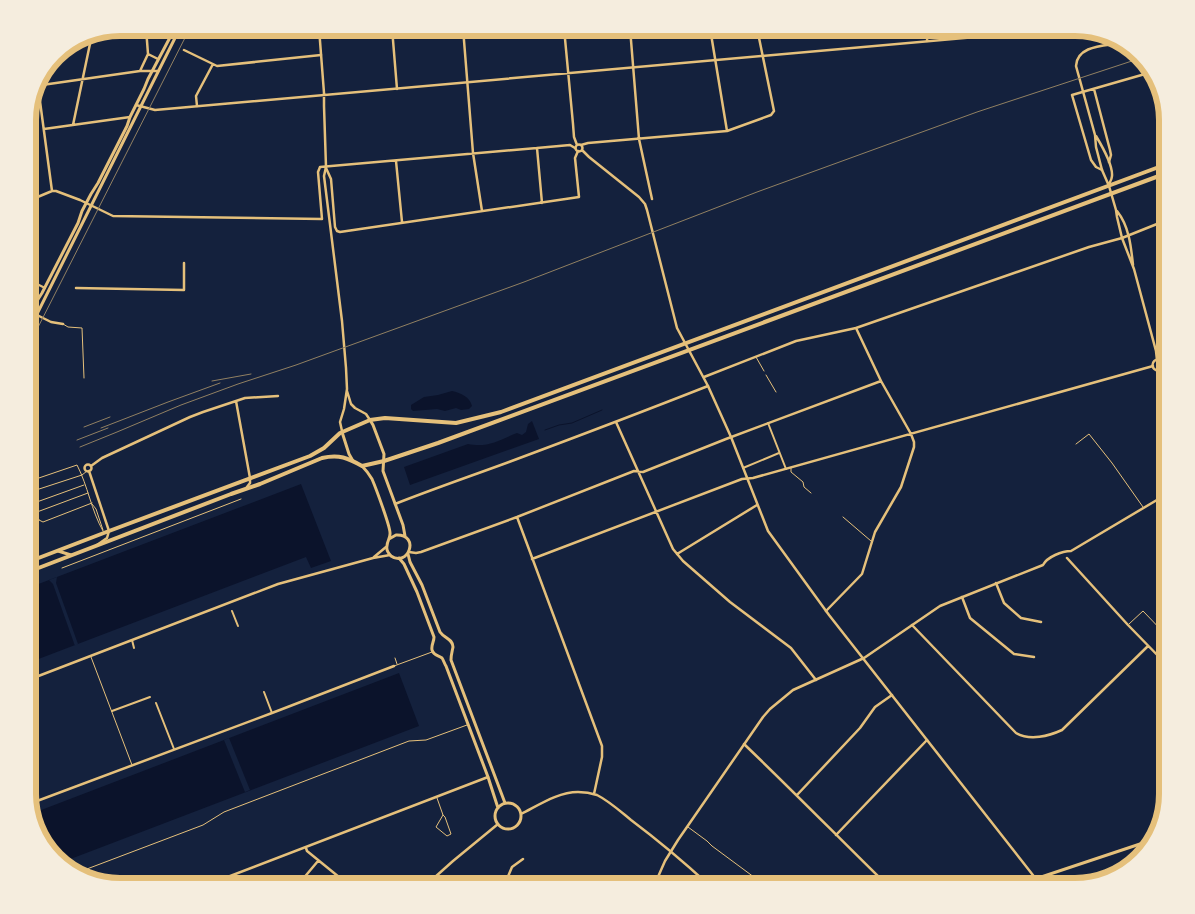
<svg xmlns="http://www.w3.org/2000/svg" width="1195" height="914" font-family="'Public Sans',sans-serif">
<style>
.water{fill:#0b132b}
.pier{fill:#14213d}
.lines{fill:none;stroke-linecap:round;stroke-linejoin:round}
.stream{stroke:#0b132b;stroke-width:1}
.service{stroke:#e5c07b;stroke-width:1}
.pedestrian{stroke:#e5c07b;stroke-width:2}
.minor{stroke:#e5c07b;stroke-width:2.5}
.tertiary{stroke:#e5c07b;stroke-width:2.5}
.secondary{stroke:#e5c07b;stroke-width:3}
.primary{stroke:#e5c07b;stroke-width:4}
.tram{stroke:#918062;stroke-width:1}
.rail{stroke:#918062;stroke-width:1}
.rim{fill:none;stroke:#e5c07b;stroke-width:6}
</style>
<rect width="100%" height="100%" fill="#14213d"/>
<path class="water" d="M452,391C461,393 470,397 472,406L469,409L461,410L456,408L445,411L437,409L413,411L411,409V405L424,397L438,395Z
M532,421L539,439L410,485L404,467L468,444C488,448 499,440 517,433L522,435L526,432L528,424Z
M301,484L331,561L311,568L306,557L28,663V588Z
M399,673L419,726L60,863L49,849L47,844H45L37,835L35,827L38,826L39,821L36,812Z"/>
<path class="pier" d="M57,577L56,583L78,644L75,646L53,584L49,580Z
M229,738L250,790L245,792L224,740Z"/>
<g class="lines">
<path class="stream" d="M545,430L559,425L572,423L602,410"/>
<path class="service" d="M322,37L353,35
M63,324L68,327L82,328L84,378
M756,357L764,371
M766,375L776,392
M1076,444L1089,434L1112,463L1143,507
M791,468V472L803,482L804,487L811,493
M28,487L30,481L77,465C88,486 91,510 103,531
M28,488L39,520L43,522L92,503
M30,492L82,475L87,471
M34,503L84,485
M92,504L96,509L103,530
M37,512L88,493
M843,517L871,541
M62,568L241,499
M1129,624L1143,611L1167,636
M91,657L132,765
M395,658L397,664
M394,666L432,652
M437,798L443,815L436,827L447,836L451,834L445,817L443,815
M688,827L707,841L712,846L766,886
M79,872L203,825L224,812L409,741L426,740L467,725"/>
<path class="pedestrian" d="M35,283L45,288
M768,423L786,469
M743,468L779,453
M232,611L238,626
M132,640L134,648
M264,692L272,713
M156,703L174,749
M112,711L150,697"/>
<path class="minor" d="M392,28L397,89
M463,28L473,153L482,211
M630,28L639,139L652,199
M710,28L727,131
M927,41L928,28
M184,50L217,66L321,55
M148,54L158,59
M140,71L148,54L146,28
M37,79L52,191
M35,86L140,71H158
M1094,89L1110,150L1111,155L1109,162
M197,106L196,96L213,64
M73,125L91,39
M44,129L130,117
M581,145L588,143L727,131L771,115L774,111L757,28
M537,148L542,203
M396,161L402,222
M326,168L331,179L335,227L337,231L340,232L579,197L575,158L578,151
M1102,170L1096,167L1091,160L1072,95L1152,72
M52,191H56L80,200L113,216L322,219L318,172L320,167L537,148L570,145L575,148
M28,201L52,191
M76,288L184,290V263
M31,312L51,322L63,324
M704,377L796,341L856,328L1089,247L1122,238L1167,220
M236,401L250,478V483L247,487
M616,422L673,549L683,561L730,602L791,648L816,680
M84.5 468a3.5 3.5 0 1 1 7 0a3.5 3.5 0 1 1-7 0Z
M91,466L102,458L190,417L203,412L245,398L278,396
M89,471L109,531L107,538L97,545
M395,504C433,489 471,476 509,462C576,437 642,412 708,386
M517,517L602,746V757L594,794
M409,552L416,553L421,552L517,517L634,471L643,472L726,439L881,381
M677,554L757,505
M1067,558L1128,625L1167,665
M532,559L742,479L753,478L1153,366
M996,583L1004,603L1021,618L1041,622
M962,597L970,618L1014,654L1034,657
M826,611L862,574L875,532L901,487L914,447V442L911,434L881,381L856,328
M912,625L1016,733C1030,741 1049,736 1062,730L1148,646
M744,744C793,791 840,839 888,886
M797,795L860,728L875,707L892,695
M29,804L272,713L394,666
M521,814C539,805 558,792 578,792C584,792 591,793 597,795C609,801 620,811 631,820C659,841 685,863 710,886
M836,835L927,740
M306,848L307,851L350,886
M227,877L230,886
M599,878L611,886
M1036,879L1043,886
M1036,880V886
M204,886L488,777
M297,886L318,861
M425,886L453,861L498,824
M504,886L512,867L523,859"/>
<path class="tertiary" d="M319,28L324,93V106L326,167L324,176L342,321L346,368L347,389L344,409L340,422L342,431
M564,28L573,124L574,137L577,145
M1120,43C1105,46 1077,45 1076,66L1095,135L1096,147L1102,170L1109,186L1116,210L1117,217L1122,238L1134,269L1156,351L1157,360
M136,105L155,110L1076,28
M1096,136C1102,146 1113,165 1112,176C1112,179 1110,182 1109,184
M575.5 148a3.5 3.5 0 1 1 7 0a3.5 3.5 0 1 1-7 0Z
M582,150L589,157L639,197L645,204L647,210L677,328L708,386L731,437L768,531L829,615L1036,879
M1117,211C1129,226 1131,246 1133,265
M1152.5 365a5.5 5.5 0 1 1 11 0a5.5 5.5 0 1 1-11 0Z
M1161,370L1165,377L1167,386
M347,391L351,404L355,408L366,414L370,420
M374,557L386,547
M28,680L278,584L373,558L390,555
M654,886L665,861L678,840L763,717L770,709L793,690L864,658L940,606L1043,565C1047,557 1062,551 1071,551L1167,494"/>
<path class="secondary" d="M28,318L35,304L42,293L78,223L82,211L91,194L98,183L127,126L130,117L144,89L148,79L175,28
M28,332L180,28
M370,420L373,425L384,454L383,471L403,525L405,536
M342,432L349,454L353,461
M362,466C366,470 369,474 372,479C375,486 391,528 390,534C390,539 387,541 387,546C386,550 388,553 391,556C408,568 421,534 396,535L389,539
M58,551L71,555
M408,554L410,562L422,585L440,632C444,638 453,639 453,647C452,652 451,655 451,660L505,803
M399,558L404,564L417,592L434,637C434,642 431,645 432,650C434,656 438,655 442,658C443,659 445,665 446,666L488,777L498,808
M495 816a13 13 0 1 1 26 0a13 13 0 1 1-26 0Z
M1014,886L1152,840"/>
<path class="primary" d="M28,562L109,531L310,456L324,448L340,433L370,420L385,418L456,423L501,412L1167,164
M28,572L231,494L260,484L322,458C339,454 348,458 362,466L384,461L438,443L1167,173"/>
<path class="tram" d="M28,347L190,28"/>
<path class="rail" d="M212,381L251,374
M84,427L110,417
M101,428L168,402L220,383
M77,440L108,428
M80,447L117,432L181,405L238,384L296,365L524,282L757,192L977,112L1141,58"/>
</g>
<path d="M0 0H1195V914H0ZM120 36H1075A84 84 0 0 1 1159 120V794A84 84 0 0 1 1075 878H120A84 84 0 0 1 36 794V120A84 84 0 0 1 120 36Z" fill="#f5edde" fill-rule="evenodd"/>
<path class="rim" d="M120 36H1075A84 84 0 0 1 1159 120V794A84 84 0 0 1 1075 878H120A84 84 0 0 1 36 794V120A84 84 0 0 1 120 36Z"/>
</svg>
